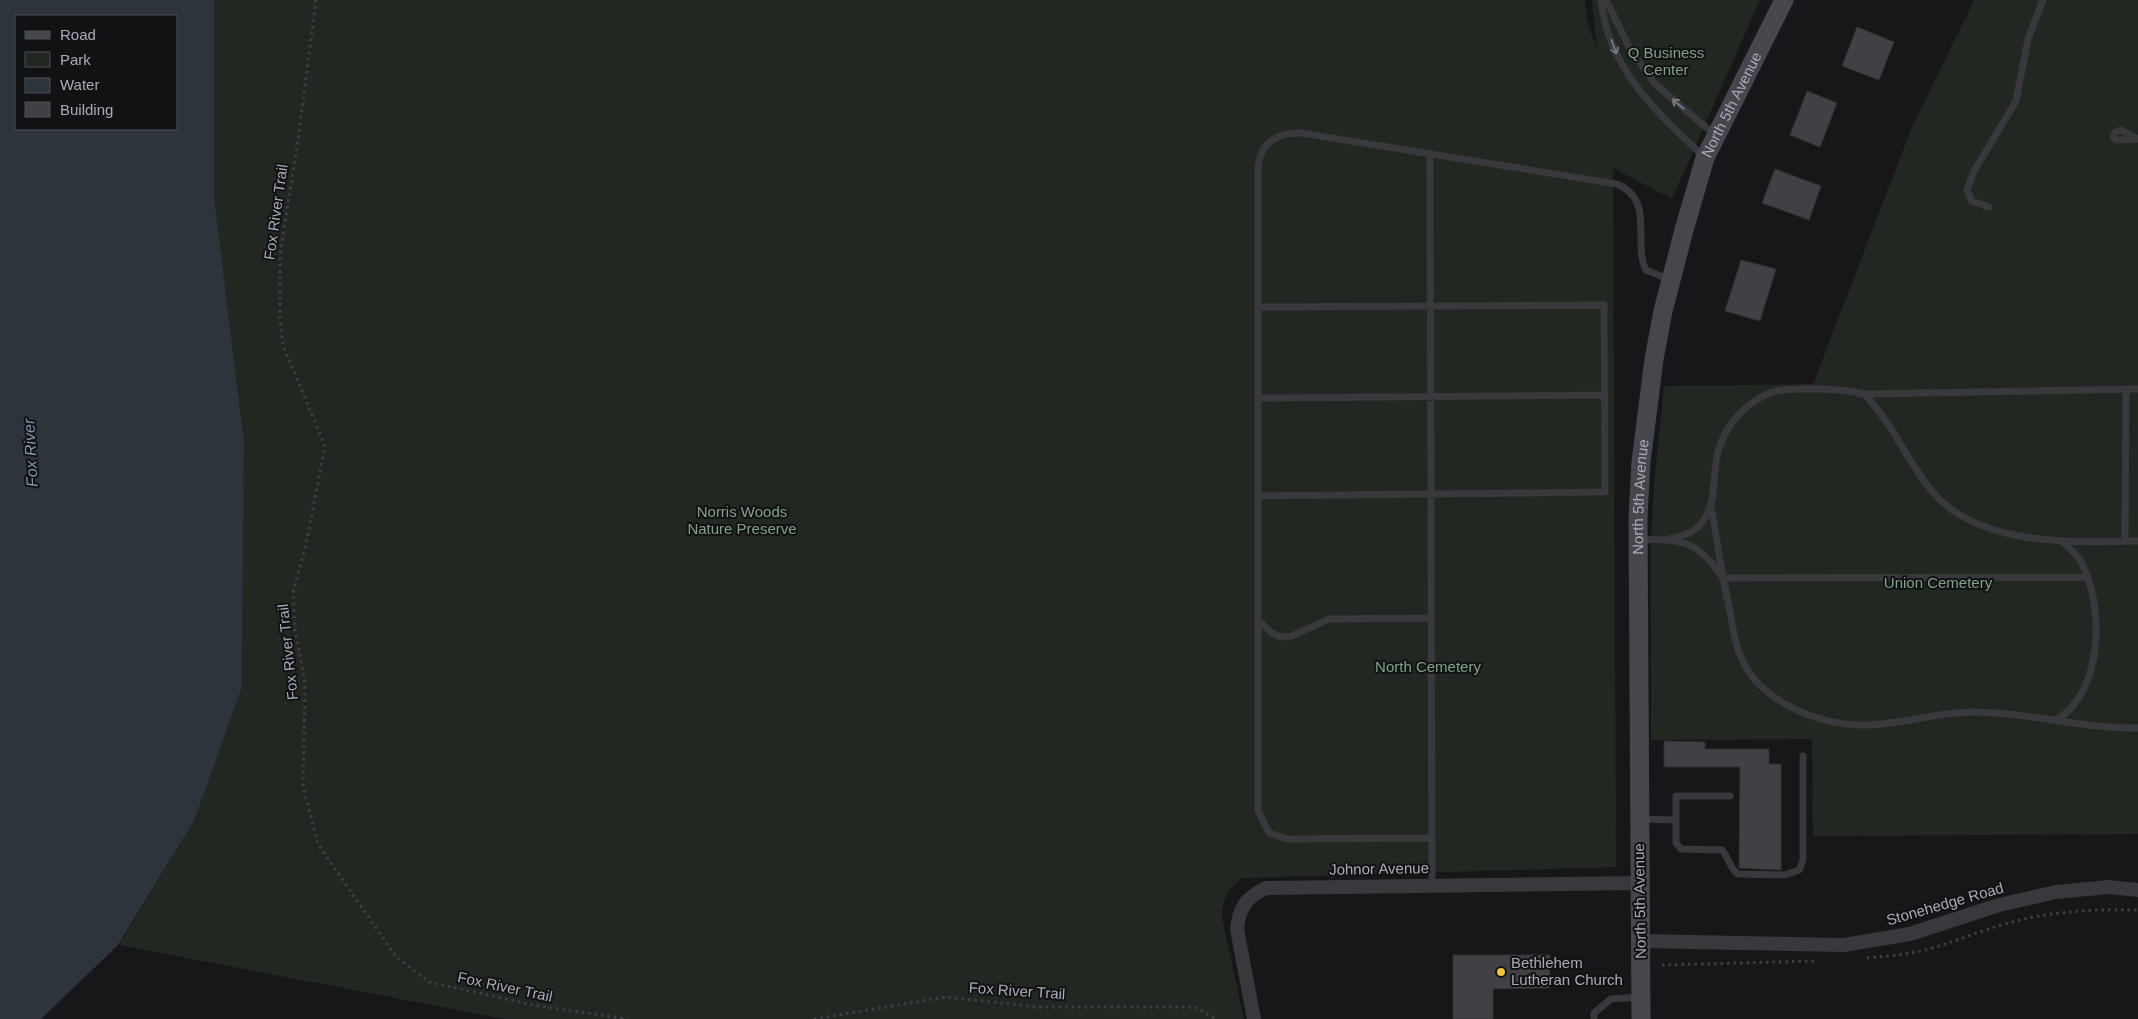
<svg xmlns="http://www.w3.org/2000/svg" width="2138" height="1019" font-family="Arial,sans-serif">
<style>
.green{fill:#212822}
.water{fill:#2d343c;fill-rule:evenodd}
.building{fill:#414145;stroke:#313134}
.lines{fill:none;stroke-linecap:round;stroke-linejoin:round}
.path{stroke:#3e3f44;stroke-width:3;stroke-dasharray:2.5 4;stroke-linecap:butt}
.service{stroke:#38383d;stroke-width:7}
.minor{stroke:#38383d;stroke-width:14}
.secondary{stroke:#46474d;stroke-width:19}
.oneway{stroke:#767881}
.poi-dot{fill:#edc33a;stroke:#121113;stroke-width:2}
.labels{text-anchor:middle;stroke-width:4;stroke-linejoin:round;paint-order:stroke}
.park-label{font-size:15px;fill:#80a286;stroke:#121113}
.street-label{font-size:15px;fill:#a9acb8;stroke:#121113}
.poi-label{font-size:15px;fill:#a9acb8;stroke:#121113;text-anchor:start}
.water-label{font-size:16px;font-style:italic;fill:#8196b2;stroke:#121113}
</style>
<rect width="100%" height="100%" fill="#171618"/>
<path class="green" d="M214,0H1585L1588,24L1597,50L1592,0H1760L1672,199L1613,168L1616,867L1242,878C1227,891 1223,898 1222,918L1244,1019H505L119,945L194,821L242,687L244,442L214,196Z
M1974,0H2138V834L1813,836L1812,739L1651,740V539L1654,484L1664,386L1813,384L1912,127Z"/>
<path class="water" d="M0,0H214V196L244,442L242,687L194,821L118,945L41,1019H0ZM16,16H176V129H16Z"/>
<path class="building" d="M1857,27L1894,42L1879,80L1842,66Z
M1807,91L1837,103L1820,147L1790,135Z
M1775,169L1821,186L1809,220L1762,203Z
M1741,260L1776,269L1760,321L1725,311Z
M1664,741L1705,742V749H1769V764H1781V870L1739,868L1740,767H1664Z
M1453,955H1550V988L1493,989V1019H1453Z"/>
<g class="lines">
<path class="path" d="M316,0L299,133L280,255V318L283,345L325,446L307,540L293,593L295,629L305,683L303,787L318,844L396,957L429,982L533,1005L627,1019
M1867,958C1890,956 1913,954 1936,947C1961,939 1986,929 2012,922C2054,911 2095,909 2138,910
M1662,965L1814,961
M814,1019L946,997L1038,1007H1195L1216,1019"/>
<path class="service" d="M1601,0C1608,69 1656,111 1703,156
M1606,0L1629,47L1655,84L1715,135
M2138,139L2121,130L2115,132L2113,137L2116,140L2138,139
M1430,154L1432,884
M1989,207L1972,201L1967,190L1974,171L2016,101L2028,39L2043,0
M1864,394C1893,424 1906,459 1931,490C1975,546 2074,543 2138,541
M1258,398L1605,395
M1258,496L1605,492L1604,305L1258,307
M1711,505C1717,542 1723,580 1731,617C1733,630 1735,645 1741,657C1760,703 1821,726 1867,725C1903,724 1937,712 1973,712C2028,712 2082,729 2138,728
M1669,539C1686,535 1698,532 1706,516C1717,497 1712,473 1718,452C1725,425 1746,402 1772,392C1786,388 1801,389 1814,389C1832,389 1847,390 1864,394L2138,389
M1638,540C1682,538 1698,541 1723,578L2088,577
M2125,541L2126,389
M1258,620L1272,633L1281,637L1292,636L1329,619L1431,618
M2056,720C2104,692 2105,604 2080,560C2075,553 2068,547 2062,541
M1642,819L1676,820V843L1681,849L1722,850C1729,858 1730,869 1738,874L1785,875L1799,870L1803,860V756
M1676,820V796H1730
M1432,838L1287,839L1269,833L1258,811V168C1260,143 1277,132 1301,133L1617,184C1656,201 1632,242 1646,270L1671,280
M1594,1019V1013L1611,999L1641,997"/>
<path class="minor" d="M1641,941L1844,945L1910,934L1999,905L2056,892L2109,887L2138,890
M1254,1019L1237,929C1239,907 1247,897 1266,888L1639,883"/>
<path class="secondary" id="s1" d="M1641,1019L1638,517L1641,462L1654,359L1663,311L1684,230L1705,158L1784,0"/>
</g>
<defs><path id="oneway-shaft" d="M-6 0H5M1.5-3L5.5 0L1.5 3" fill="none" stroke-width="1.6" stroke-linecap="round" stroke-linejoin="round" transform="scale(1.25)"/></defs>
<g class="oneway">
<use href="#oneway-shaft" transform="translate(1614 47) rotate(71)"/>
<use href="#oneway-shaft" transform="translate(1678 104) rotate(-140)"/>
</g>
<circle class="poi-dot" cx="1501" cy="972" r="5"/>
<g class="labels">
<g class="park-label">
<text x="1666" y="58">Q Business<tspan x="1666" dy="17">Center</tspan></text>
<text x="742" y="517">Norris Woods<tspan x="742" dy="17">Nature Preserve</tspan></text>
<text x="1938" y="588">Union Cemetery</text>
<text x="1428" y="672">North Cemetery</text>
</g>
<g class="street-label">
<text dy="5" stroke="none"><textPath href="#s1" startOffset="928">North 5th Avenue</textPath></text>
<text transform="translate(276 212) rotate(-82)" y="5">Fox River Trail</text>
<text dy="5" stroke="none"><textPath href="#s1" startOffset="522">North 5th Avenue</textPath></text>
<text transform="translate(288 652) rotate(-96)" y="5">Fox River Trail</text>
<text transform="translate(1379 869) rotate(-1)" y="5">Johnor Avenue</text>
<text transform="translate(1640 901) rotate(-91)" y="5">North 5th Avenue</text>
<text transform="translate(1945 904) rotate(-16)" y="5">Stonehedge Road</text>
<text transform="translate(505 987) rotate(12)" y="5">Fox River Trail</text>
<text transform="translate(1017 991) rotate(4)" y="5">Fox River Trail</text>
</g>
<g class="poi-label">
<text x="1511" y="968">Bethlehem<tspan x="1511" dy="17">Lutheran Church</tspan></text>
</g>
<g class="water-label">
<text transform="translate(30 453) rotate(-93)" y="6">Fox River</text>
</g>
</g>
<rect x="15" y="15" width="162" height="115" fill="#121113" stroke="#4e4f55"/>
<rect x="25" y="31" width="25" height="8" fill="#46474d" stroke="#4e4f55"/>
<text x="60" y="40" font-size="15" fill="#a9acb8">Road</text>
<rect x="25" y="52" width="25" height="15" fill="#212822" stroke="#4e4f55"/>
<text x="60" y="65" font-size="15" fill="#a9acb8">Park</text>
<rect x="25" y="78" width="25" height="15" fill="#2d343c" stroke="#4e4f55"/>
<text x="60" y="90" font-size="15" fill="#a9acb8">Water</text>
<rect x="25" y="102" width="25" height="15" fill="#414145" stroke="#4e4f55"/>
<text x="60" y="115" font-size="15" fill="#a9acb8">Building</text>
</svg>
